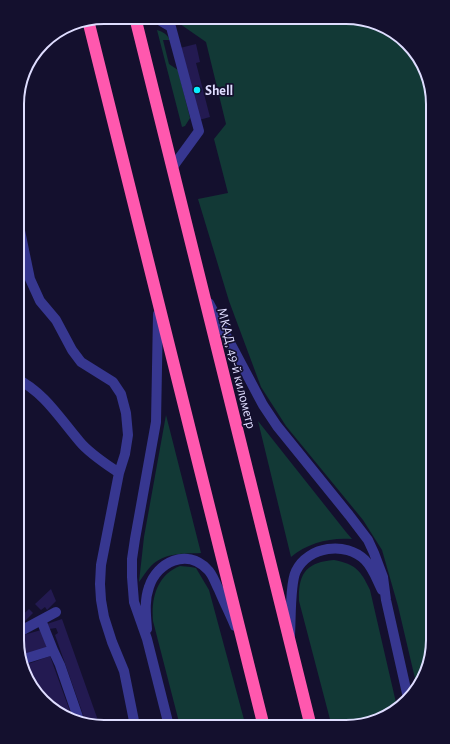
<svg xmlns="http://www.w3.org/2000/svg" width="450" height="744" font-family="'Alegreya Sans',sans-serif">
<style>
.green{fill:#123936}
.building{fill:#231a51}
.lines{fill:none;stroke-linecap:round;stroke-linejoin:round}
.minor{stroke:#373790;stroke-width:10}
.highway{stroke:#ff58ae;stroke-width:12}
.poi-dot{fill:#09f0ff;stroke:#14102e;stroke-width:1.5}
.labels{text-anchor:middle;stroke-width:3.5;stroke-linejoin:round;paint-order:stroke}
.poi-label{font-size:14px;font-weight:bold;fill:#dfddff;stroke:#14102e;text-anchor:start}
.street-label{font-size:14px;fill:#dfddff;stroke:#14102e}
.rim{fill:none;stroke:#dfddff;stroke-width:2}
</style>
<rect width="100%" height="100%" fill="#14102e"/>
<path class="green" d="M170,17L362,19L399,35L426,71L433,104V646L417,687L398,606L382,550L363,520L286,426L261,387L229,301L198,199L228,193L214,139L226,124L206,42Z
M157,30C163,32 167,34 170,40H163L169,64L178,70L190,118L185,126L182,127Z
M166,415L201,553C183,554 165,552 151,566C146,571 143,577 139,582L144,537Z
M258,421L346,532L352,539C331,537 307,543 291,557Z
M334,560C356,564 361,571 370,590L397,707L379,720L346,727H332L299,601C298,574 306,562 334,560Z
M180,566L191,567L196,568L209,590L246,727L180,726L153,621C151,598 157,575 180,566Z"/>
<path class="building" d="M196,44L200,62L196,63L210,117L199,120L180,48Z
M51,589L56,601L47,610L45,607L41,610L35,604Z
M29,609L33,613L17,629V620Z
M62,619L100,726H93L86,723L55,635L58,633L56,628L49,629L47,624Z
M41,630L47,648L22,656L17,637Z
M50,656L72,717L51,709L38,692L28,664Z"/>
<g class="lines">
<path class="minor" d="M154,17L171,27L199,131L172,168
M18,221L30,279L40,301L56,320L72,350L81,362L113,382L121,394L126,413L128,435L125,454L119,473L101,565L100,584L101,600L104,617L112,642L124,671L135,726
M209,303L263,405L277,426L349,515L368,540L374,553L383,577L386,600L408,698
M158,314L156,422L135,539L132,559V577L134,602L147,639L169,726
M17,379C44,392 61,420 80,442C90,454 106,464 119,473
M41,620L53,650
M147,629C146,615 144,601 149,587C157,562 187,548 207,569C213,574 215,583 219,590C224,602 230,614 235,626
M17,633L56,612
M290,635C291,620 290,583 296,571C308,546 346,541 365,560C373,568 377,580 382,590
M21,660L53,650L60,665L79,720
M21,660L27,678"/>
<path class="highway" d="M135,17L311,727
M88,20L264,727"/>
</g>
<circle class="poi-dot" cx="197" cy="90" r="4"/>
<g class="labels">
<g class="poi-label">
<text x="205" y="95">Shell</text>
</g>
<g class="street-label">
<text transform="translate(237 368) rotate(76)" y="5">МКАД, 49-й километр</text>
</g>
</g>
<path d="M0 0H450V744H0ZM104 24H346A80 80 0 0 1 426 104V640A80 80 0 0 1 346 720H104A80 80 0 0 1 24 640V104A80 80 0 0 1 104 24Z" fill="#14102e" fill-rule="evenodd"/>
<path class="rim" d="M104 24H346A80 80 0 0 1 426 104V640A80 80 0 0 1 346 720H104A80 80 0 0 1 24 640V104A80 80 0 0 1 104 24Z"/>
</svg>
